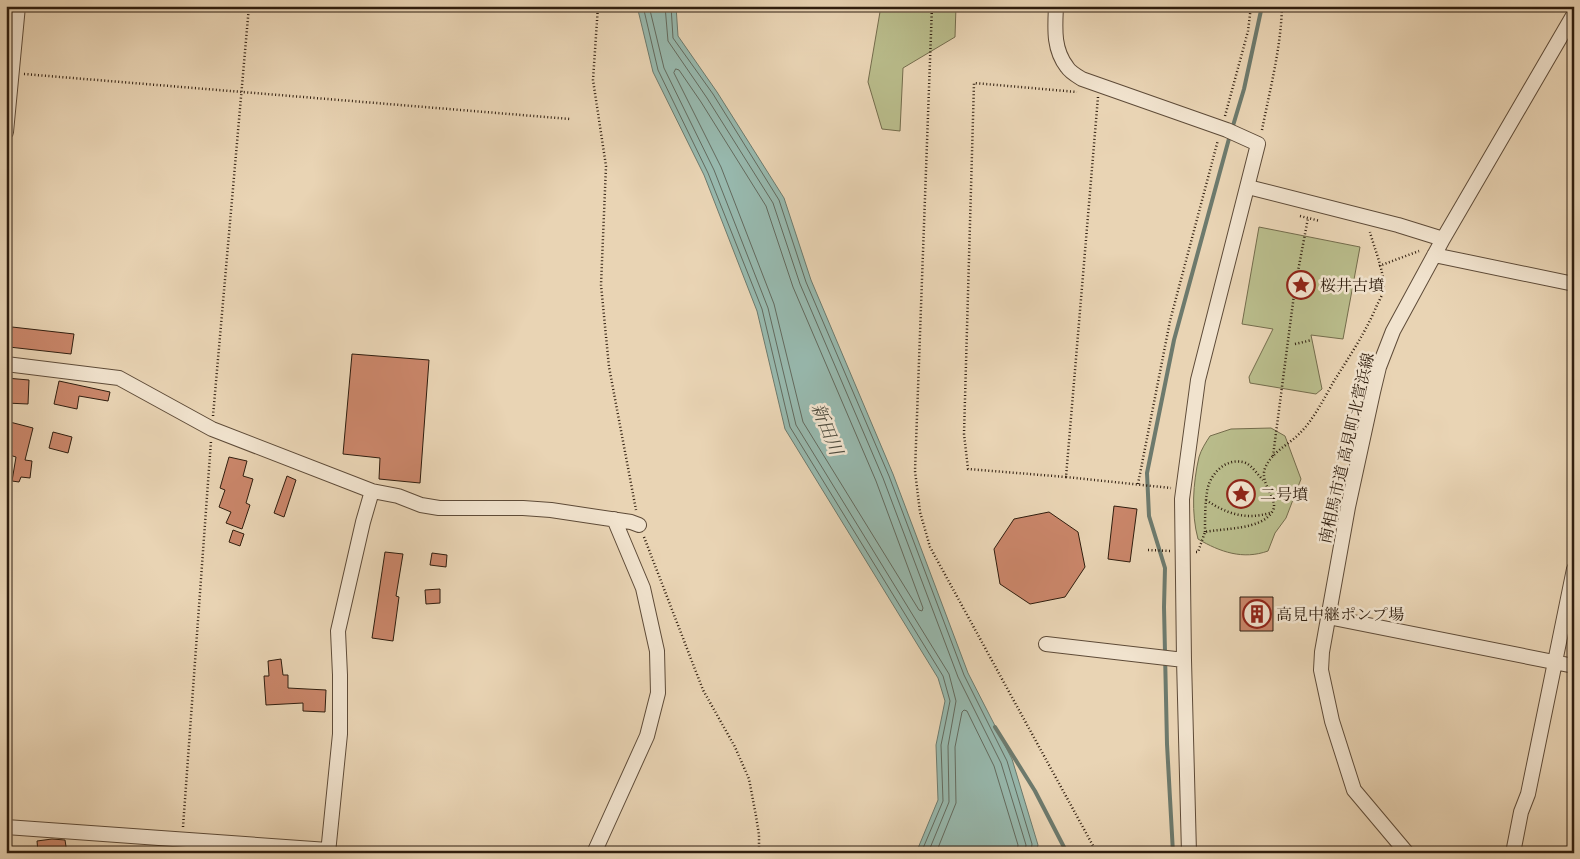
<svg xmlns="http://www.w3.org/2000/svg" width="1580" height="859" font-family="'Gentium Book Plus','Noto Serif JP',serif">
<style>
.green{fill:#b9bc8b;stroke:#746c4c}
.water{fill:#97b8ad;stroke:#6d7a6d}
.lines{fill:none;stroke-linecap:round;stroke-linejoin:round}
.shore{stroke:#636a5e;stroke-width:1}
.stream{stroke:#6d7a6d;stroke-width:4}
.building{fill:#ca866a;stroke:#2f1d0e}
.minor-casing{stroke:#5e4b38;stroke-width:16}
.path{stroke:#2f1d0e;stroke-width:2.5;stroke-dasharray:1 2.5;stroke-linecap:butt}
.minor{stroke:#f1e3ce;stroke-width:14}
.labels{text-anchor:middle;stroke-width:5;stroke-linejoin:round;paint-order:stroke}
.poi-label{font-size:16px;fill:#2f1d0e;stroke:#f1e3ce;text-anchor:start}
.street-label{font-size:16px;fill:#2f1d0e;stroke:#f1e3ce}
.water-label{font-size:18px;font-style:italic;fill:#4e4c3e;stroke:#f1e3ce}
</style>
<rect width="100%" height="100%" fill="#e9d4b4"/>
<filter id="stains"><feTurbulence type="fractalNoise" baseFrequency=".004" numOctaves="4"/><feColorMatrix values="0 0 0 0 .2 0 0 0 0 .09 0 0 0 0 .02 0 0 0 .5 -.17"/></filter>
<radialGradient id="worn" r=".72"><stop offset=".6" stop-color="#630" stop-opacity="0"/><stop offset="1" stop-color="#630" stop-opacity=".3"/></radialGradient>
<path class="green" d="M881,6H956L955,37L903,68L900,131L882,129L868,82Z
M1259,227L1360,247L1343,339L1311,335L1322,389L1316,394L1250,383L1249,377L1273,329L1242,324Z
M1271,428L1285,436L1301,479L1286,518L1275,533L1268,551C1243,560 1220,552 1198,539C1191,513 1193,483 1199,457C1201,450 1206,442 1210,436L1231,429Z"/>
<path class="water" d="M637,6H676L678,36L717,92L784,198L811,280L893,474L968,673L1012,759L1038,845L1036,853H916L938,800L936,745L945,701L938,678L785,429L757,311L704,175L653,72Z"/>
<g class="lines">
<path class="shore" d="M643,6L658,70L708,173L762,309L790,427L943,676L950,701L941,745L943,801L921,853
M649,6L664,68L714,170L768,308L796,425L949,674L956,701L948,746L949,802L928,853
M665,6L668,41L707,98L773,203L800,284L883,478L958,677L1001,763L1026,845L1025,853
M671,6L673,38L713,94L779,200L806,282L889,476L964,675L1007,761L1032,844L1031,853
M676,69L679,70L701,102L766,206L793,287L876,481L923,608L922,611L919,610L803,422L774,304L721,167L674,73Z
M936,853L956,803L955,747L962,712L964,710L967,711L994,766L1018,845L1017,853"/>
<path class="stream" d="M1232,129L1244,89L1262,6
M995,727L1035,791L1067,853
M1173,853L1167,744L1164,607L1165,568L1149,516L1147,473L1174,340L1230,135"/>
</g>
<path class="building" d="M12,327L74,334L71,354L9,347Z
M352,354L429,360L420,483L379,479L380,458L343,454Z
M6,378L29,380L28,404L6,403Z
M59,381L110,392L108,401L79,396L77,409L54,404Z
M6,421L33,428L25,460L32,461L30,478L21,477L19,482L12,481L16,457L6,454Z
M53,432L72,437L68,453L49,448Z
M229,457L247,461L243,476L253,479L246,503L250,505L242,529L226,523L231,512L219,507L225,490L220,488Z
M287,476L296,480L284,517L274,513Z
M1114,506L1137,509L1130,562L1108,559Z
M1049,512L1078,532L1085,567L1065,597L1030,604L1000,584L994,549L1014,519Z
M233,530L244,534L240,546L229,542Z
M385,552L403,554L396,596L399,597L393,641L372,638Z
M432,553L447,555L446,567L430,565Z
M440,589V603L426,604L425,590Z
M1240,597H1273V631H1240Z
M281,659L283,675H288V688L326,690L325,712L303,711V703L266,705L264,676H269L268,661Z
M52,839L65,840L67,853H38L37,841Z"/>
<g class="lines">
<defs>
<path id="minor" d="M1056,6C1055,28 1053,49 1067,67C1070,72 1077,76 1082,79L1227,130L1258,144L1198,380L1182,499L1184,660L1189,853
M6,132L18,6
M1248,187L1398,225L1443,239
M1434,255L1574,284
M6,364L119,378L212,429L372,491L398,496L421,505L439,508H523L551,510L631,522L639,525
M1328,617L1574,666
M1046,644L1184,660
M6,827L328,850
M328,853L340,734V675L338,631L363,522L372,491
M594,853L647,736L658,693L657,651L643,588L614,519
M1407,853L1354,790L1332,721L1321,670L1322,652L1348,507L1373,392L1379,367L1393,331L1443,239L1574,14
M1513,853L1521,812L1528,794L1574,569"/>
</defs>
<use href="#minor" class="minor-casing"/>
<path class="path" d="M598,6L593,80L606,166L601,285L609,367L636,510
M932,6L915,471L920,512L930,547L1097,853
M24,74L570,119
M1098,97L1066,477L1171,488
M1225,116L1248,31L1251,6
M1262,130C1270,89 1281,48 1282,6
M1300,216L1320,221
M1379,266L1419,251
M1295,344L1312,340
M213,416L249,6
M1273,456L1295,287L1308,218
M1066,477L968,469L964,434L974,83L1077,92
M1138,484L1170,321L1218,140
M1206,500C1227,514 1245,520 1270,513
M1205,532C1205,519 1205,505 1207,492C1209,474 1227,456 1246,463C1252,466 1258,475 1263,480
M644,537L703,690L735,747L749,779L756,816L759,835V853
M1148,550L1171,551
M1196,552H1198L1205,532C1224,528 1261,530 1272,512C1281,500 1257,483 1266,466C1273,451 1290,444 1301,432C1313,420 1325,397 1334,381C1349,357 1366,332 1377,305C1379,301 1382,296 1383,291C1386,275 1374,248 1370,232
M183,827L211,441"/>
<use href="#minor" class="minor"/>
</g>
<defs>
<symbol id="sight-ring" viewBox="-11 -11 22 22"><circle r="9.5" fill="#f1e3ce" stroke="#8f2418" stroke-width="1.5"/><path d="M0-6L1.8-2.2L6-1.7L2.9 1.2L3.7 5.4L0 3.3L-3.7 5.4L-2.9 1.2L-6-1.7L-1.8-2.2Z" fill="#8f2418"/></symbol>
<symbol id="building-ring" viewBox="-11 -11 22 22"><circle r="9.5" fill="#f1e3ce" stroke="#8f2418" stroke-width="1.5"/><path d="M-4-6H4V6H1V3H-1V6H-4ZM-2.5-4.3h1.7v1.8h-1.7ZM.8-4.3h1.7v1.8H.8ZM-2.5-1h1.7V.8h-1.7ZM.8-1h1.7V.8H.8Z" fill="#8f2418"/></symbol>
</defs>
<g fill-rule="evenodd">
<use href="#sight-ring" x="1285" y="269" width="32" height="32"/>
<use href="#sight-ring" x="1225" y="478" width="32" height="32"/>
<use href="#building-ring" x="1241" y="598" width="32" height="32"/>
</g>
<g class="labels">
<g class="poi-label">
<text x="1320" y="291">桜井古墳</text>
<text x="1260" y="500">二号墳</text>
<text x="1276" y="620">高見中継ポンプ場</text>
</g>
<g class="street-label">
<text transform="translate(1346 448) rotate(-77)" y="6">南相馬市道 高見町北萱浜線</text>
</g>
<g class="water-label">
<text transform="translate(827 429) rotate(68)" y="6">新田川</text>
</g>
</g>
<rect width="1580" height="859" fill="none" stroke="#e9d4b4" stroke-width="25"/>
<rect x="8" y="8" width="1565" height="844" fill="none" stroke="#2f1d0e" stroke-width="2.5"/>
<rect x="12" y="12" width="1555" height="834" fill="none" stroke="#2f1d0e"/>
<rect width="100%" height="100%" filter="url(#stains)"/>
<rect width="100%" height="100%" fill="url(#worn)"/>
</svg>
